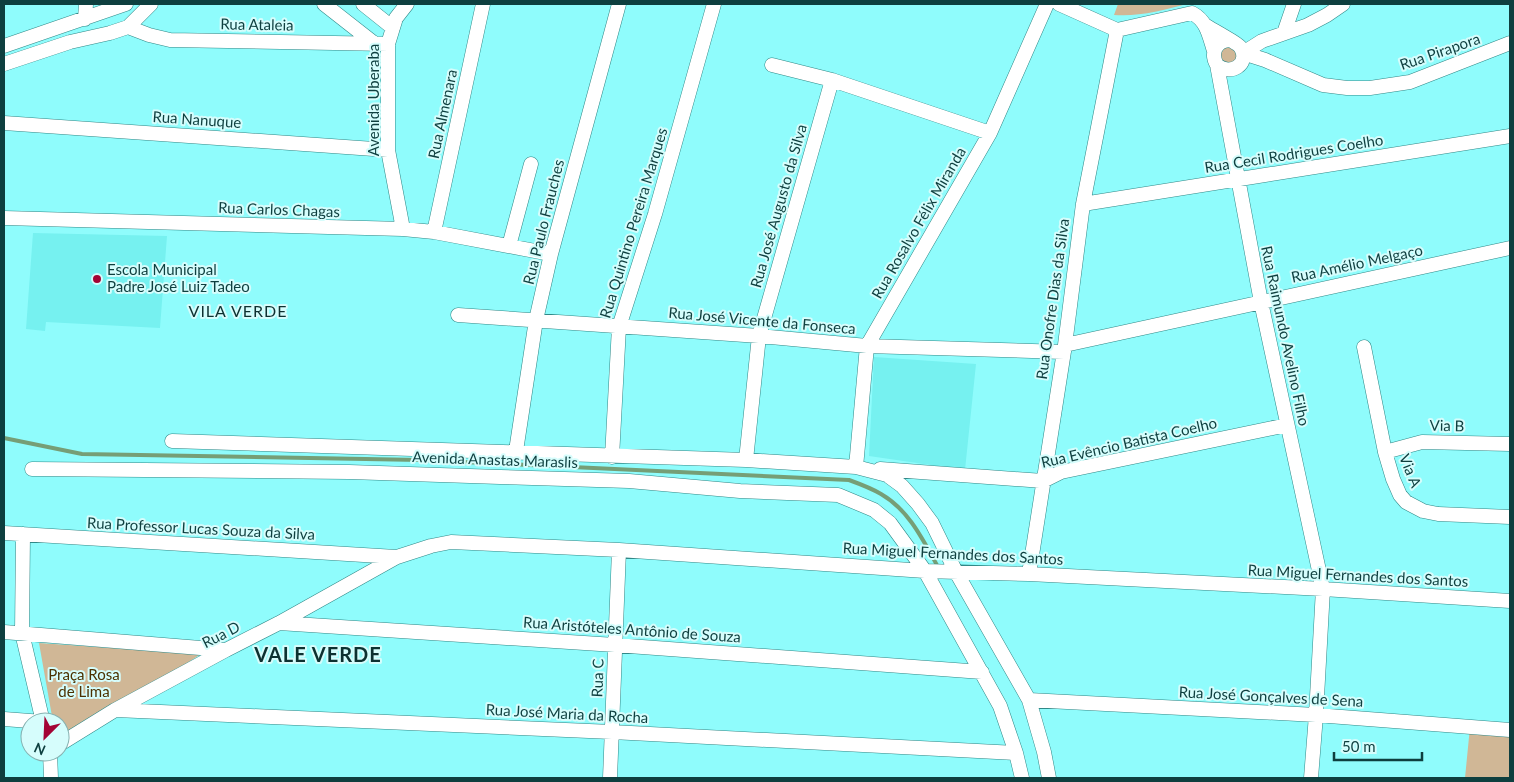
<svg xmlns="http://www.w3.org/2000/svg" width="1514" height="782" font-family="Lato,sans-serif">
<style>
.built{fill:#76f1f0}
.green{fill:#d0b796}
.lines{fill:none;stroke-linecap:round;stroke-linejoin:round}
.stream{stroke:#769e76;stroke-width:4}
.minor-casing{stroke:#318887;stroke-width:15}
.minor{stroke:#fff;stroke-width:14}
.poi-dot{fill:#a30435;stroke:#d6fdfc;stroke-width:2}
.labels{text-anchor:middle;stroke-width:4;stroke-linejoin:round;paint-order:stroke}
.street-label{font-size:15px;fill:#0e3f3f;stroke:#d6fdfc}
.poi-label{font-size:15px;fill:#0e3f3f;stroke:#d6fdfc;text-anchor:start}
.park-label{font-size:15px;fill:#4c3101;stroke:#d6fdfc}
.neighbourhood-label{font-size:16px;letter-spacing:1px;fill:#0d3131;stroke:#d6fdfc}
.district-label{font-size:20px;font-weight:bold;letter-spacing:1px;fill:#0d3131;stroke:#d6fdfc}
</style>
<rect width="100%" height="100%" fill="#8ffcfc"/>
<path class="built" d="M33,233L167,236L160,328L46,322L45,331L26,329Z
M874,357L976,364L965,470L869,456Z"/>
<path class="green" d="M1118,4H1187C1163,10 1139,17 1114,15Z
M1220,43L1243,53L1226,70L1214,51Z
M39,643L201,654L115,710L60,736V722H53Z
M1470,727L1510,730V778H1465Z"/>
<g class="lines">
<path class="stream" d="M4,438L82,454L421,460L849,480C860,484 871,488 881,494C909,510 923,540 938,567"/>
<defs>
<path id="minor" d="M324,4L375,44
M363,4L393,28
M1059,4L1117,30L1192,13C1207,21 1209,35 1214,51
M85,19L86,4
M1205,25C1211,29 1239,44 1241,48C1250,65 1230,76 1217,65C1210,53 1216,41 1229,40
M128,27L149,35L170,40L388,44
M1284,33L1294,4
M4,46L126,4
M1243,53L1265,60L1323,85L1347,88H1370L1410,82L1510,43
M1243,53L1262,41L1308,25L1327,15L1343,4
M4,64L70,42L110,33L128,27L151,4
M772,65L832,80L990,133
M1217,65L1261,302L1323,589L1316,715L1311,778
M4,123L388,150
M1083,204L1510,136
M4,218L403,229L434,232L551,254
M403,229L388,150V44L396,18L407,4
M434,232L483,4
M509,246L531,164
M458,315L759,336L867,346L1064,352
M1065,345L1510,248
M1364,347L1385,452L1393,479L1400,495L1406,502L1423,511L1438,514L1510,517
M172,441L746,460L856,467L887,475L902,486L918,504L932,523L956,572L1029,700L1044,752L1049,778
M516,451L536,320L551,254L619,4
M1385,452L1422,442L1510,444
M612,457L619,327L655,214L714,4
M746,460L759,336L832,80
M856,467L867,346L990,133L1047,4
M32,469L349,472L500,477L629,481L740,491L838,495L874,510L890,523L925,571L1000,706L1016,753L1022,778
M880,469L1043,481L1061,472L1287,425
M4,533L396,557
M23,534L22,633L43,722
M1029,574L1065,345L1083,204L1117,30
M279,623L615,645L982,672
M4,632L225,650
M1029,700L1316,715L1510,730
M116,710L612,732L1016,753
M4,719L43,722
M60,744L115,710L226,650L279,623L397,557L431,546L451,542L619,550L925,571L1029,574L1323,589L1510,601
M50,752L51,778
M610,778L619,550"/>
</defs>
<use href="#minor" class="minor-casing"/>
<use href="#minor" class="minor"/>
</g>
<circle class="poi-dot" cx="97" cy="279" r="5"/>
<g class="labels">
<g class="street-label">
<text transform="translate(257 25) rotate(1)" y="5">Rua Ataleia</text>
<text transform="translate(1440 52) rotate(-19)" y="5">Rua Pirapora</text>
<text transform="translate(374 100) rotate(-90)" y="5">Avenida Uberaba</text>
<text transform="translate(443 114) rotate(-78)" y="5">Rua Almenara</text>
<text transform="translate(197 120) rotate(4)" y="5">Rua Nanuque</text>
<text transform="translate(1294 154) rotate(-9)" y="5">Rua Cecil Rodrigues Coelho</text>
<text transform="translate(779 206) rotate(-74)" y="5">Rua José Augusto da Silva</text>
<text transform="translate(279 210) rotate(2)" y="5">Rua Carlos Chagas</text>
<text transform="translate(544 222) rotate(-76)" y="5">Rua Paulo Frauches</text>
<text transform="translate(634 223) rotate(-73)" y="5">Rua Quintino Pereira Marques</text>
<text transform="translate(919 223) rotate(-60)" y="5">Rua Rosalvo Félix Miranda</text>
<text transform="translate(1357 264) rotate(-12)" y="5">Rua Amélio Melgaço</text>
<text transform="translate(1053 299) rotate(-82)" y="5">Rua Onofre Dias da Silva</text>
<text transform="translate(762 321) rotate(5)" y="5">Rua José Vicente da Fonseca</text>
<text transform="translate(1285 336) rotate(78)" y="5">Rua Raimundo Avelino Filho</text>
<text transform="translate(1447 426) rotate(1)" y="5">Via B</text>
<text transform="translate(1129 443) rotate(-13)" y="5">Rua Evêncio Batista Coelho</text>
<text transform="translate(495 460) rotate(2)" y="5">Avenida Anastas Maraslis</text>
<text transform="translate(1410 471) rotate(68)" y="5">Via A</text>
<text transform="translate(201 529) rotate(3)" y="5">Rua Professor Lucas Souza da Silva</text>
<text transform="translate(953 554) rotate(3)" y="5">Rua Miguel Fernandes dos Santos</text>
<text transform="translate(1358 576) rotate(3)" y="5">Rua Miguel Fernandes dos Santos</text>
<text transform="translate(632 630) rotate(4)" y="5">Rua Aristóteles Antônio de Souza</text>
<text transform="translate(221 635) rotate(-27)" y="5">Rua D</text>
<text transform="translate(598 678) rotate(-88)" y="5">Rua C</text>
<text transform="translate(1271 697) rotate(3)" y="5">Rua José Gonçalves de Sena</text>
<text transform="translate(567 714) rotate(3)" y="5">Rua José Maria da Rocha</text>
</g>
<g class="poi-label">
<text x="107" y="275">Escola Municipal<tspan x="107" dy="17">Padre José Luiz Tadeo</tspan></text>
</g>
<g class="park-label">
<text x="84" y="680">Praça Rosa<tspan x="84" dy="17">de Lima</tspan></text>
</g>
<g class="neighbourhood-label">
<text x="238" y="317">VILA VERDE</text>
</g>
<g class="district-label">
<text x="318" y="662">VALE VERDE</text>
</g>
</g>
<rect width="1514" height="782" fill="none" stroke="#0e3f3f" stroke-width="10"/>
<g transform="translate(45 737) rotate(204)"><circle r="24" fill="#d6fdfc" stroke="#86b1b0"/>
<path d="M0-4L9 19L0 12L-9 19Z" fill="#a30435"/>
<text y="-8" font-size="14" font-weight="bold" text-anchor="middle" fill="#0e3f3f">N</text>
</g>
<path d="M1334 752v8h88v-8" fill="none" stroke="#0e3f3f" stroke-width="2.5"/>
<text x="1342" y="752" font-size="15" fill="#0e3f3f" stroke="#d6fdfc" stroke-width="4" paint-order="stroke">50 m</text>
</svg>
